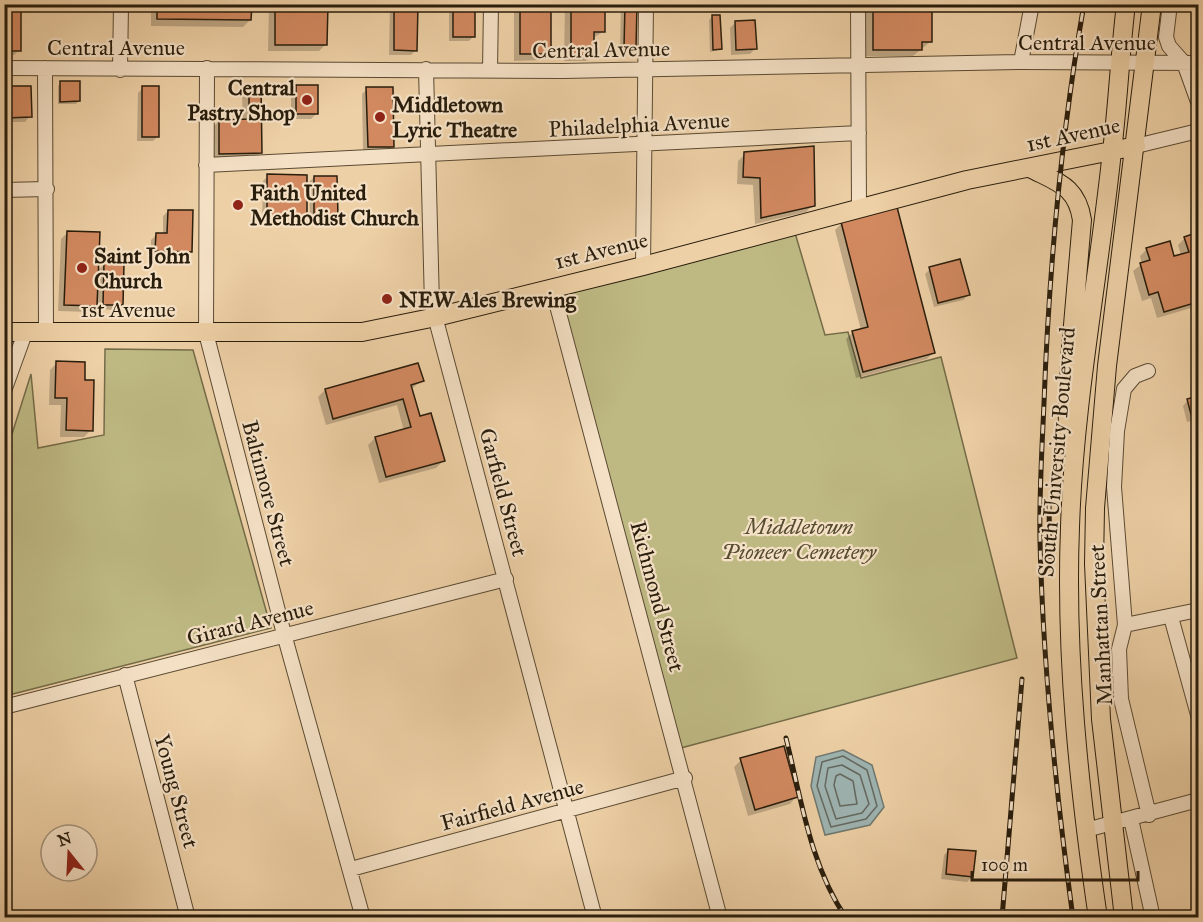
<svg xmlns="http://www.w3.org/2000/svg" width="1203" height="922" font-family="'IM FELL Great Primer',serif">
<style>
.green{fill:#beb983;stroke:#746b48;stroke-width:1.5}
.water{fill:#9eb4b2;stroke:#6f7870;stroke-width:1.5}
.shadow{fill:#0003}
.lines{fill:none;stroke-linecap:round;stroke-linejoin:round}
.shore{stroke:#64685f;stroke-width:1.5}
.building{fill:#d28960;stroke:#291d0c;stroke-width:1.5}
.minor-casing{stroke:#5a4a32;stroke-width:16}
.major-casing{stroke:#291d0c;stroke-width:20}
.minor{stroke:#f4e0c5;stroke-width:14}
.major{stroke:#eed0a6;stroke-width:18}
.rail-casing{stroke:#291d0c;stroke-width:5}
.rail{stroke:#f4e0c5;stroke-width:3;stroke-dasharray:9;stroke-linecap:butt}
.poi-dot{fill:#8f2418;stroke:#f4e0c5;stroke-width:2}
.labels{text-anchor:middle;stroke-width:4.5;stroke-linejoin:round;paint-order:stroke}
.street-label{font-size:22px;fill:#291d0c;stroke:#f4e0c5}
.poi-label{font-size:22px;font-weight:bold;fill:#291d0c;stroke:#f4e0c5;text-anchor:start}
.park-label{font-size:22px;font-style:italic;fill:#564c30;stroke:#f4e0c5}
</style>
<rect width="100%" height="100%" fill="#eed0a6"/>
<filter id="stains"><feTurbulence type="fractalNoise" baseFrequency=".00333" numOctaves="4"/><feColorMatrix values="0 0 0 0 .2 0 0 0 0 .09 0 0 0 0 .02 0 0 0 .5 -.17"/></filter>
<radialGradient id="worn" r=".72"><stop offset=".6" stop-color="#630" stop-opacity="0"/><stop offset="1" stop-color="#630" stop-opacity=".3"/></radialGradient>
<path class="green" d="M793,226L825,335L848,332L861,378L941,357L1017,658L677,749L552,287Z
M105,349L193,350L271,628L5,696V435L12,434L31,374L38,448L104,435Z"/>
<path class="water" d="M843,750L872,765L884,807L870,825L825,835L811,786L816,757Z"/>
<path class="shadow" d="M4,4H19V50L14,55H4Z
M151,4H250V20L243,27L151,26Z
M269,4H326V44L319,51H268Z
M390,4H416V50L411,55H389Z
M449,4H474V36L469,41H449Z
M514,4H549V53L542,60L514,61Z
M565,4H604V31L593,38V54L586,61H564Z
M621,4H636L635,47L630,52H620Z
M758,4H819L812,11L758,12Z
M866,4H930V42L913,56H866Z
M712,17L720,49L710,52L709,20Z
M735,23L755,49L750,54L731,55L730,28Z
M61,83L79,101L76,104H58V86Z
M30,87V116L25,122H4V88Z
M296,87L316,114L311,119H291V92Z
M143,88L158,136L153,141H137L138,93Z
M249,88L261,152L254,159L213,160L212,128L219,121H243L242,95Z
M367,89L392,146L387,151L363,152L362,94Z
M745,154L813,205L806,212L755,224L753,185L737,184L738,161Z
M268,176L306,215L301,220H262L263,181Z
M314,177L336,216L331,221H310L309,182Z
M168,211L191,252L186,257L151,256V240L157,234L163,235V216Z
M842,223L934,352L927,359L856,378L846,339L853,332L861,330L835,230Z
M68,232L97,271L105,264L121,305L116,310L98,309L99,302L89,312L58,311L61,239Z
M1198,234V306L1157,318L1151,298L1142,301L1133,271L1142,264L1140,256L1147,249L1173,258L1181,255L1178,245L1185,238Z
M930,269L968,295L963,300L934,307L925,274Z
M57,363L83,382L91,430L84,437H60L61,405H49L50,370Z
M422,381L411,389L419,418L443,461L436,468L379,483L368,445L375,438L404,431L397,405L326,425L318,397L325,390Z
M1198,398V419L1187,422L1183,406L1188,400Z
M741,760L796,797L790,804L748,816L734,767Z
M949,850L972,877L967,882L941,879L944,855Z"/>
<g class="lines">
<path class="shore" d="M843,756L867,770L877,806L866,819L831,827L817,786L822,762Z
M842,765L860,775L869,804L862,813L836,819L825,786L828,768Z
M840,774L853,781L857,804L840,806L834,785L836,776Z"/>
</g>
<path class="building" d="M8,4H21V51H8Z
M157,4H252L251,20L157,19Z
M275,4H328L327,45H275Z
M394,4H418L417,51L394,50Z
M453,4H475V37H453Z
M520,4H551V54H520Z
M571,4H605V32H594V55H571Z
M625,4H637L636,48H624Z
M873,4H932V42H922V50H873Z
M712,15H720L722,49L713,50Z
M755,20L757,49L736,50L735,21Z
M60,81H80V101L60,102Z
M296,85H318V114H296Z
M6,86H31L32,117L6,118Z
M142,86H159V137H142Z
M261,86L262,153L219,154V120L249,119V87Z
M366,87H393L394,147H368Z
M814,146L815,206L761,218L760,178L743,177L744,152Z
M267,174L307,175V216H267Z
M314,176H337L338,217H314Z
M897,207L935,353L863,372L852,331L868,327L841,222Z
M168,210H193L192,252L155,251L156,233H167Z
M67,231L100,232L97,306L64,305Z
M1198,232V302L1164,312L1158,292L1149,295L1140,263L1150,260L1146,248L1170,241L1174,256L1189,252L1184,237Z
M960,259L970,295L938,303L929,267Z
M104,262L124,263L123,305H103Z
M56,361L85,362V380H94L93,431L66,430L67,398H55Z
M418,363L424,381L411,385L420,416L431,413L445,461L386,477L375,437L411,427L403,399L333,419L325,389Z
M1198,396V416L1192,418L1187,399Z
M784,746L798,797L755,810L740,758Z
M948,849L976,851L973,877L946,874Z"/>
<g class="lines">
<defs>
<path id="minor" d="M858,4L859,208
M1170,4L1166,37L1169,46L1184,63L1198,102
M1021,62L1032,4
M4,68L563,71L1021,62L1198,63
M45,68L46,333
M207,68L206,333L284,634L363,918
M426,69L432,305L595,918
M120,70L121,4
M490,70L491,4
M1136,146L1198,131
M206,165L859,133
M4,190L47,189
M643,266L646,4
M552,287L720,918
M1148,371L1135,376L1124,389L1117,431L1114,487L1125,625L1119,649L1121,699L1149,815
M4,391L25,333
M1171,617L1198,715
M1125,625L1198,610
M125,675L188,918
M4,707L506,579
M1131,819L1153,918
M1086,830L1198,800
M351,869L685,778"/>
<path id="major" d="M1030,168C1057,182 1077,186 1082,220L1070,360L1067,440
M4,332H362L436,317L643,266L967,180L1136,146
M1098,918C1079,789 1065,657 1070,527C1074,401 1099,276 1112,151C1118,103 1120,53 1126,4
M1124,918L1101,719L1094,564L1095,508L1107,366L1152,4"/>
</defs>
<use href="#minor" class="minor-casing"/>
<use href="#major" class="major-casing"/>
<use href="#minor" class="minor"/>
<use href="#major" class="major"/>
<defs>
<path id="rail" d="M1049,505L1050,568
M786,738C801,798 810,865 846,918
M1002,918L1022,679
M1073,918C1056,793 1043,667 1040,541C1039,495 1042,449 1044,403C1049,269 1061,136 1084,4"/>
</defs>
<use href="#rail" class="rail-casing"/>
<use href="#rail" class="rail"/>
</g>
<g class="poi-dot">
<circle cx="307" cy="100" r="6"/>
<circle cx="380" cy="117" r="6"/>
<circle cx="238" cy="205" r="6"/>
<circle cx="82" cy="268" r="6"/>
<circle cx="387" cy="299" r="6"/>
</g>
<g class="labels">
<g class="street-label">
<text x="1087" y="50">Central Avenue</text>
<text x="116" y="55">Central Avenue</text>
<text transform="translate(601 49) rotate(-1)" y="8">Central Avenue</text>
<text transform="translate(639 124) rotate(-3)" y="8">Philadelphia Avenue</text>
<text transform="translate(1073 134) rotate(-12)" y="8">1st Avenue</text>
<text transform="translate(601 250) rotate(-14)" y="8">1st Avenue</text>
<text x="128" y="317">1st Avenue</text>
<text transform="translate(1056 452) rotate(-85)" y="8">South University Boulevard</text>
<text transform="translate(504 492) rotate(75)" y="8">Garfield Street</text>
<text transform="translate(269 493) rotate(75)" y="8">Baltimore Street</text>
<text transform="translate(658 596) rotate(75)" y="8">Richmond Street</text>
<text transform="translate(250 622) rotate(-14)" y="8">Girard Avenue</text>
<text transform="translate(1100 625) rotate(-93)" y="8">Manhattan Street</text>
<text transform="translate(177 791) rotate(75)" y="8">Young Street</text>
<text transform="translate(512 804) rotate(-15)" y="8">Fairfield Avenue</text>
</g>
<g class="poi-label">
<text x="295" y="95" text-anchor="end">Central<tspan x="295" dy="25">Pastry Shop</tspan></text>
<text x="392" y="112">Middletown<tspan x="392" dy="25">Lyric Theatre</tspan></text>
<text x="250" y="200">Faith United<tspan x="250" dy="25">Methodist Church</tspan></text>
<text x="94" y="263">Saint John<tspan x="94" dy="25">Church</tspan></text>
<text x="399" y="307">NEW Ales Brewing</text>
</g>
<g class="park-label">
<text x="799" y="534">Middletown<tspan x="799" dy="25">Pioneer Cemetery</tspan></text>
</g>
</g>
<rect width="1203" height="922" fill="none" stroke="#eed0a6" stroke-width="24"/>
<rect x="6" y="6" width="1191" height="910" fill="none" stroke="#291d0c" stroke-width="3"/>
<rect x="12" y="12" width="1179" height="898" fill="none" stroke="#291d0c" stroke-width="1.5"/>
<g transform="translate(69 853) rotate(342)"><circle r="28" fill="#f4e0c5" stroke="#a3927b" stroke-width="1.5"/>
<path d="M0-4.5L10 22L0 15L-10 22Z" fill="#8f2418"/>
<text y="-9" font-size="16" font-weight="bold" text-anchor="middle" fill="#291d0c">N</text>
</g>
<path d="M972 871v9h166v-9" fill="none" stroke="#291d0c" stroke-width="3"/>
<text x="981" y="871" font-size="18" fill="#291d0c" stroke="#f4e0c5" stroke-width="4.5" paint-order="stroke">100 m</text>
<rect width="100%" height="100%" filter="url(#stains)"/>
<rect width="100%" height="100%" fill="url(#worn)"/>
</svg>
